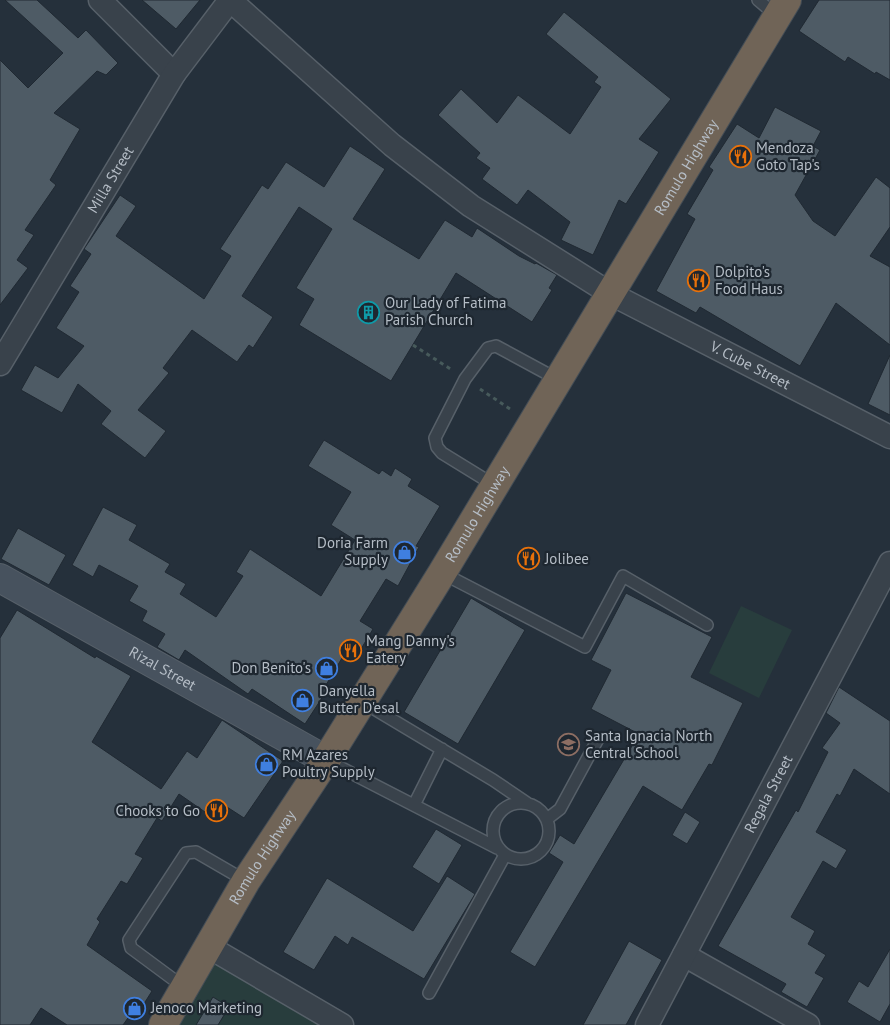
<svg xmlns="http://www.w3.org/2000/svg" width="890" height="1025" font-family="'PT Sans',sans-serif">
<style>
.green{fill:#283d3d}
.building{fill:#4e5b65;stroke:#202932}
.lines{fill:none;stroke-linecap:round;stroke-linejoin:round}
.lane-casing{stroke:#576069;stroke-width:14}
.street-casing{stroke:#576069;stroke-width:25}
.secondary-casing{stroke:#576069;stroke-width:30}
.highway-casing{stroke:#444d56;stroke-width:30}
.path{stroke:#475a5b;stroke-width:3;stroke-dasharray:4 4;stroke-linecap:butt}
.lane{stroke:#39424b;stroke-width:11}
.street{stroke:#39424b;stroke-width:22}
.secondary{stroke:#47525e;stroke-width:28}
.highway{stroke:#706457;stroke-width:28}
.labels{text-anchor:middle;stroke-width:4.5;stroke-linejoin:round;paint-order:stroke}
.poi-label{font-size:15px;fill:#b5bdc6;stroke:#1e2730;text-anchor:start}
.street-label{font-size:15px;fill:#b5bdc6;stroke:#1e2730}
</style>
<rect width="100%" height="100%" fill="#25303b"/>
<path class="green" d="M741,606L792,630L759,698L709,673Z
M210,953L337,1025H166Z"/>
<path class="building" d="M5,0H37L78,38L86,30L118,63L106,75L97,71L54,113L80,129L50,180L56,185L25,230L34,235L17,260L28,268L0,305V60L28,88L63,53Z
M142,0H200L176,29Z
M819,0H890V80L876,72L875,74L848,57L845,62L799,31Z
M564,12L671,99L639,139L659,152L626,204L619,200L593,255L561,240L570,222L528,190L517,205L482,179L490,168L476,158L480,153L438,115L461,89L497,123L518,95L570,134L601,87L594,82L598,77L546,34Z
M775,107L821,131L813,146L820,150L795,195L813,221L835,236L876,177L890,188V227L870,256L890,267V345L836,303L800,366L700,307L696,313L656,291L695,219L687,214L713,170L709,167L737,124L759,138Z
M350,146L385,169L353,219L419,259L445,220L472,237L477,228L519,256L535,264L536,263L557,275L549,288L552,290L532,322L456,273L391,381L299,325L314,299L296,288L332,229L299,207L242,296L273,317L253,348L249,345L237,362L192,330L163,368L169,373L138,410L166,431L145,458L101,424L111,411L78,384L62,413L21,390L35,365L58,378L84,346L56,328L79,292L70,286L91,254L84,249L120,195L136,206L116,236L204,299L231,256L220,249L262,185L268,189L286,162L324,187Z
M890,355V415L868,404Z
M324,440L379,474L382,470L391,476L395,468L412,479L408,486L440,506L416,546L419,547L398,586L386,579L360,621L373,629L355,659L345,653L326,685L329,687L305,724L252,689L248,694L185,650L179,660L157,647L165,634L142,621L147,611L129,601L138,586L99,565L93,577L72,565L103,507L137,525L129,540L170,564L165,572L186,584L180,594L216,617L243,576L236,572L250,549L321,596L355,540L331,525L351,492L308,466Z
M18,528L66,555L49,585L1,559Z
M626,593L712,637L691,677L743,703L712,765L709,764L682,810L643,786L535,967L510,952L563,862L549,853L560,835L574,844L639,734L591,709L611,670L591,660Z
M471,598L525,630L458,744L404,712Z
M17,610L95,658L96,656L131,676L92,742L161,789L187,751L197,758L222,720L283,761L244,818L227,807L218,821L179,794L162,821L157,818L135,854L143,858L127,884L121,881L97,919L100,922L87,945L152,991L135,1018L130,1015L123,1025H67L41,1008L30,1025H0V638Z
M839,687L890,721V794L854,769L840,796L837,794L816,832L847,850L836,869L823,861L791,917L815,931L808,944L826,955L815,973L824,978L807,1007L781,992L786,984L718,946L796,810L798,812L828,752L822,748L840,723L826,713Z
M685,812L700,822L687,844L672,835Z
M436,829L462,845L439,884L412,867Z
M447,876L475,894L424,979L352,937L348,945L335,936L314,970L283,952L327,878L413,931Z
M629,941L662,960L626,1025H583Z
M890,949V1004L880,1022L847,1002L859,981L868,987Z
M213,997L229,1007L218,1025H196Z"/>
<g class="lines">
<defs>
<path id="lane" d="M758,0L777,16
M494,485L442,453L437,447L435,438L465,379L488,348L496,346L557,379
M442,573L585,647L623,576L707,625
M361,701L493,780L527,803
M326,760L497,848
M493 831a28 28 0 1 1 56 0a28 28 0 1 1-56 0Z
M414,805L442,749
M547,819L560,809L598,739
M185,988L131,948L129,940L186,853L196,852L246,881
M429,993L505,855"/>
<g id="street">
<path d="M100,0L174,74"/>
<path id="s1" d="M0,364L174,74L230,0L392,145L471,206L611,294L890,437"/>
<path d="M209,947L342,1025"/>
<path d="M684,955L808,1025"/>
<path id="s2" d="M647,1025L890,563"/>
</g>
<g id="secondary">
<path id="s3" d="M0,578L326,760"/>
</g>
<g id="highway">
<path id="s4" d="M163,1025L246,881L326,760L442,573L787,0"/>
</g>
</defs>
<use href="#lane" class="lane-casing"/>
<use href="#street" class="street-casing"/>
<use href="#secondary" class="secondary-casing"/>
<use href="#highway" class="highway-casing"/>
<path class="path" d="M413,345L452,370
M480,389L510,409"/>
<use href="#lane" class="lane"/>
<use href="#street" class="street"/>
<use href="#secondary" class="secondary"/>
<use href="#highway" class="highway"/>
</g>
<defs>
<symbol id="restaurant-ring" viewBox="-11 -11 22 22"><circle r="9.5" fill="#1e2730" stroke="#e8710a" stroke-width="1.5"/><path d="M-5-6h1v4h1v-4h1v4h1v-4h1v5L-1.5 .5V6h-2V.5L-5-1ZM5-6V6H3V1.5H1.5Q1.5-4 5-6Z" fill="#e8710a"/></symbol>
<symbol id="building-ring" viewBox="-11 -11 22 22"><circle r="9.5" fill="#1e2730" stroke="#0f9aa8" stroke-width="1.5"/><path d="M-4-6H4V6H1V3H-1V6H-4ZM-2.5-4.3h1.7v1.8h-1.7ZM.8-4.3h1.7v1.8H.8ZM-2.5-1h1.7V.8h-1.7ZM.8-1h1.7V.8H.8Z" fill="#0f9aa8"/></symbol>
<symbol id="shop-ring" viewBox="-11 -11 22 22"><circle r="9.5" fill="#1e2730" stroke="#3f7fe0" stroke-width="1.5"/><path d="M-5-2.5h2.3a2.7 3.5 0 0 1 5.4 0H5L5.5 6h-11ZM-1.5-2.5h3a1.5 2.3 0 0 0-3 0Z" fill="#3f7fe0"/></symbol>
<symbol id="school-ring" viewBox="-11 -11 22 22"><circle r="9.5" fill="#1e2730" stroke="#8d6e63" stroke-width="1.5"/><path d="M0-5L7-2L0 1L-7-2ZM-4 1L0 2.5L4 1V4Q0 6-4 4Z" fill="#8d6e63"/></symbol>
</defs>
<g fill-rule="evenodd">
<use href="#restaurant-ring" x="728" y="144" width="25" height="25"/>
<use href="#restaurant-ring" x="686" y="268" width="25" height="25"/>
<use href="#building-ring" x="356" y="300" width="25" height="25"/>
<use href="#shop-ring" x="392" y="540" width="25" height="25"/>
<use href="#restaurant-ring" x="516" y="546" width="25" height="25"/>
<use href="#restaurant-ring" x="338" y="638" width="25" height="25"/>
<use href="#shop-ring" x="314" y="656" width="25" height="25"/>
<use href="#shop-ring" x="290" y="688" width="25" height="25"/>
<use href="#school-ring" x="556" y="732" width="25" height="25"/>
<use href="#shop-ring" x="254" y="752" width="25" height="25"/>
<use href="#restaurant-ring" x="204" y="798" width="25" height="25"/>
<use href="#shop-ring" x="122" y="996" width="25" height="25"/>
</g>
<g class="labels">
<g class="poi-label">
<text x="756" y="153">Mendoza<tspan x="756" dy="17">Goto Tap's</tspan></text>
<text x="715" y="277">Dolpito's<tspan x="715" dy="17">Food Haus</tspan></text>
<text x="385" y="308">Our Lady of Fatima<tspan x="385" dy="17">Parish Church</tspan></text>
<text x="388" y="548" text-anchor="end">Doria Farm<tspan x="388" dy="17">Supply</tspan></text>
<text x="545" y="564">Jolibee</text>
<text x="366" y="646">Mang Danny's<tspan x="366" dy="17">Eatery</tspan></text>
<text x="311" y="673" text-anchor="end">Don Benito's</text>
<text x="319" y="696">Danyella<tspan x="319" dy="17">Butter D'esal</tspan></text>
<text x="585" y="741">Santa Ignacia North<tspan x="585" dy="17">Central School</tspan></text>
<text x="282" y="760">RM Azares<tspan x="282" dy="17">Poultry Supply</tspan></text>
<text x="200" y="816" text-anchor="end">Chooks to Go</text>
<text x="151" y="1013">Jenoco Marketing</text>
</g>
<g class="street-label">
<text dy="5" stroke="none"><textPath href="#s4" startOffset="1005">Romulo Highway</textPath></text>
<text dy="5" stroke="none"><textPath href="#s1" startOffset="215">Milla Street</textPath></text>
<text dy="5" stroke="none"><textPath href="#s1" startOffset="1070">V. Cube Street</textPath></text>
<text dy="5" stroke="none"><textPath href="#s4" startOffset="600">Romulo Highway</textPath></text>
<text dy="5" stroke="none"><textPath href="#s3" startOffset="186">Rizal Street</textPath></text>
<text dy="5" stroke="none"><textPath href="#s2" startOffset="261">Regala Street</textPath></text>
<text dy="5" stroke="none"><textPath href="#s4" startOffset="195">Romulo Highway</textPath></text>
</g>
</g>
</svg>
